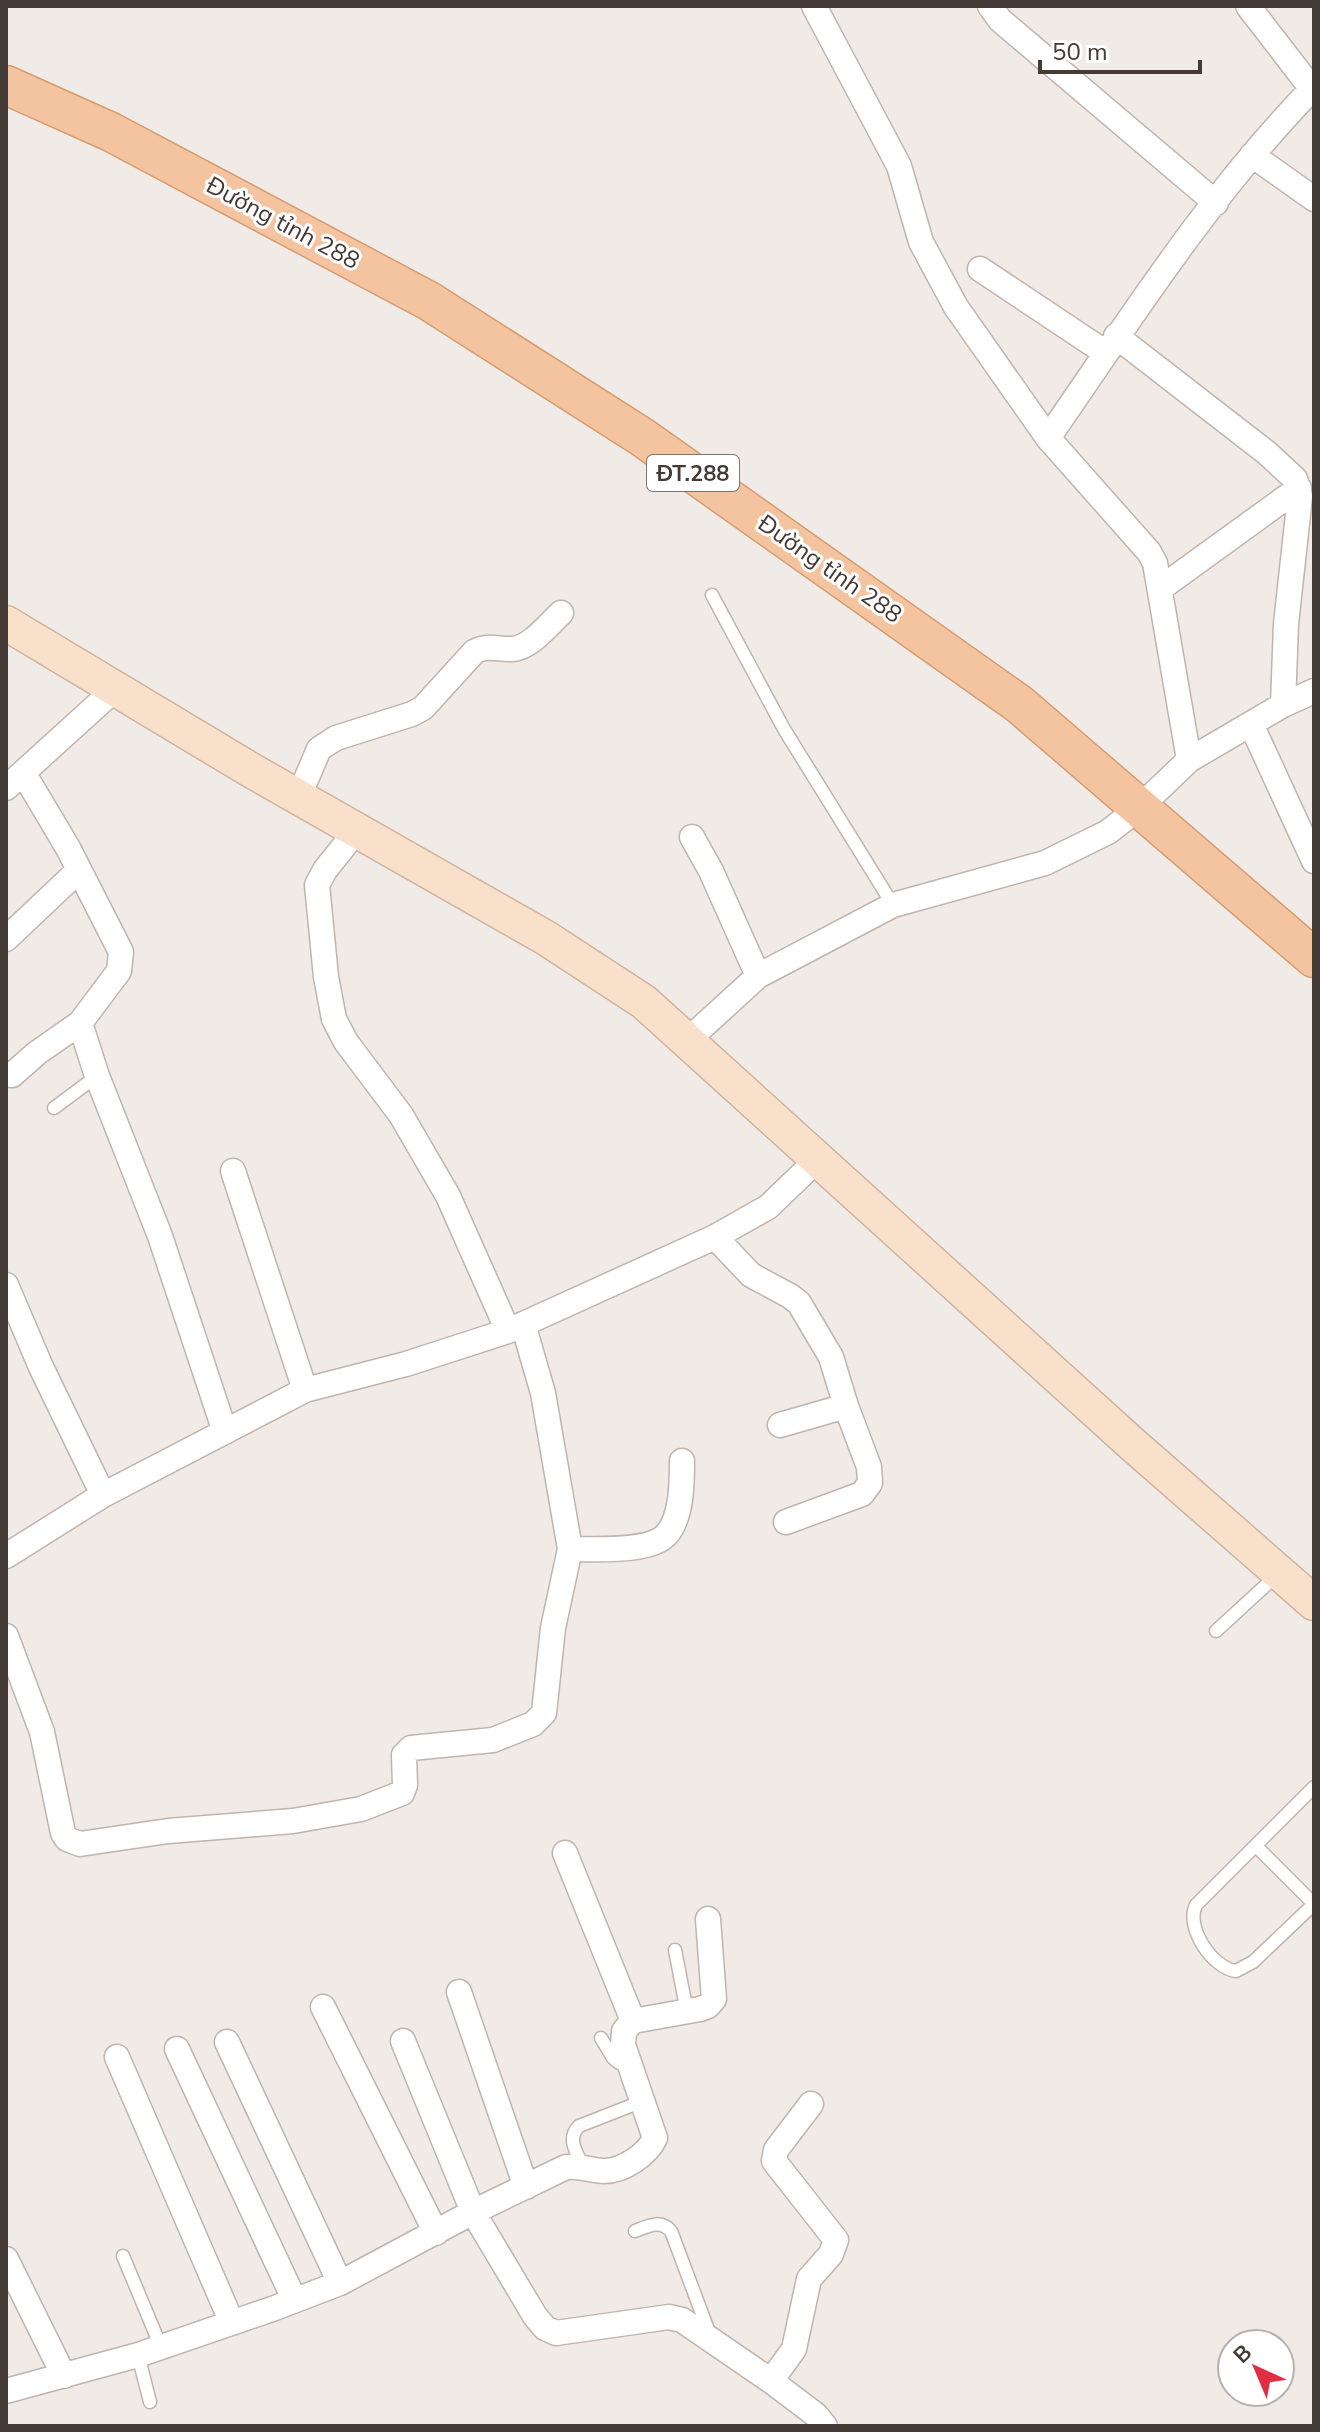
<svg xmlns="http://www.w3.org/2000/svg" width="1320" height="2432" font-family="'Nunito Sans',sans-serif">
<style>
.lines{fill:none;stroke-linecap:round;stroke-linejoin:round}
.lane-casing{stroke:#bfb4ae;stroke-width:15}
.street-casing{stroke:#bfb4ae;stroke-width:27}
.secondary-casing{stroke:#cfb49d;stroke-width:37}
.primary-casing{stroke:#d69c70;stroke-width:41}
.lane{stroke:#fff;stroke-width:12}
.street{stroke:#fff;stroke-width:24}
.secondary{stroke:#f8e0ca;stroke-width:34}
.primary{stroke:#f3c49f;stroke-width:38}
.labels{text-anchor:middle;stroke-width:6;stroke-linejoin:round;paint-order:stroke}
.shield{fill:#fff;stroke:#7c7673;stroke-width:2}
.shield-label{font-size:22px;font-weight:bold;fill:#443b37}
.street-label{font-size:24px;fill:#443b37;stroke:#fff}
</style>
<rect width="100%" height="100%" fill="#f1ebe7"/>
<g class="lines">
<defs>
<path id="lane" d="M712,595L784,729L893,905
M54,1108L97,1076
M1216,1631L1277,1575
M1314,1787L1196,1905C1185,1927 1212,1968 1236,1971L1253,1962L1314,1904
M1256,1846L1314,1904
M675,1950L687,2012
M601,2038L613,2058L619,2063L629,2061
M584,2168C577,2153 566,2139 579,2126L643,2101
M635,2231C648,2226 660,2219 671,2231L710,2335
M123,2256L161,2347
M138,2355L150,2402"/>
<path id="street" d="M814,6L899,166L921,242L956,307L1048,438L1149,552L1155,563L1189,760
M990,6L1000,20L1216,203
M1248,6L1312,89
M1252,155L1314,199
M980,269L1106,353
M1116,336L1267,453L1295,479L1300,496L1286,624L1283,705
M1048,438C1131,318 1211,192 1314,87
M1161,588L1299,488
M1251,724L1314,861
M24,774L68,848L121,952L119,971L80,1023L97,1076L160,1236L225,1432
M6,788L114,690
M299,796L319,749L336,738L412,714L423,708L474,652C488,644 498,650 513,649C531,647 548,625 561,613
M357,830L325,870L317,885L326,977L334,1019L346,1042L401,1115L448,1196L508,1331
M692,837L711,871L758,976
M6,939L79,870
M688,1040L758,976L893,905L1045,863L1108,832L1139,808L1189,760L1283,705L1314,691
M12,1075L37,1053L80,1023
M233,1171L305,1390
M715,1237L751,1275L790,1296L799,1303L831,1357L846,1406L869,1467L870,1483L862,1494L786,1522
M6,1285L41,1367L103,1495
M780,1425L846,1406
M570,1549C594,1549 651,1553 667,1534C682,1517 682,1481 682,1461
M6,1556L103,1495L305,1390L406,1364L508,1331L715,1237L768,1207L818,1159
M6,1636L42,1732L63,1833L67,1839L80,1844L168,1831L293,1821L361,1809L402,1793L405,1785L404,1755L411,1748L493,1740L533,1724L544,1713L553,1628L570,1549L543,1393L523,1324
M565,1853L633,2021
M459,1992L526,2187
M323,2007L436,2233
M403,2041L473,2212L566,2167C579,2165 591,2171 604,2171C623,2171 647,2155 655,2138L623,2045L624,2031L633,2021L700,2009L708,2006L714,1999L708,1919
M227,2042L340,2283
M177,2049L294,2299
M117,2057L232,2323
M811,2104L776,2150L774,2161L836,2240L831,2254L809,2279L794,2349L771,2381L816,2415L825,2426
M6,2259L64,2376
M6,2391L138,2355L275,2308L340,2283L473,2212L535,2316L545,2328L556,2333L669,2317L682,2320L771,2381"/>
<path id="secondary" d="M6,623L249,769L546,938L644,1002L1131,1443L1314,1603"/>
<path id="primary" d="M6,85L111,132L429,301L642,437L1019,704L1314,958"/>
</defs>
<use href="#lane" class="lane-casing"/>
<use href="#street" class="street-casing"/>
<use href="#secondary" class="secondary-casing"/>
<use href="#primary" class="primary-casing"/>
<use href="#lane" class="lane"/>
<use href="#street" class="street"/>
<use href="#secondary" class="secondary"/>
<use href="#primary" class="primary"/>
</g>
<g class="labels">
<rect class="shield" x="647" y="455" width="92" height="36" rx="6"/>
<g class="shield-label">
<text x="693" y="481">ĐT.288</text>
</g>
<g class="street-label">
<text transform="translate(283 223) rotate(28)" y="8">Đường tỉnh 288</text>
<text transform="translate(830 569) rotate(35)" y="8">Đường tỉnh 288</text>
</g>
</g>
<rect width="1320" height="2432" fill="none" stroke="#443b37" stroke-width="16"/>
<g transform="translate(1256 2368) rotate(316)"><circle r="38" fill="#ffffff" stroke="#b4b1af" stroke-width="2"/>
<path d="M0-6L14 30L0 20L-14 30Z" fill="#e22e44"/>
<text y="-12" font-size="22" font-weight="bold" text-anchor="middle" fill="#443b37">B</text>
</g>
<path d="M1040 60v12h160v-12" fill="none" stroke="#443b37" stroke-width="4"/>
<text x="1052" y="60" font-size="24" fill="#443b37" stroke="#ffffff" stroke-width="6" paint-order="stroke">50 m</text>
</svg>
